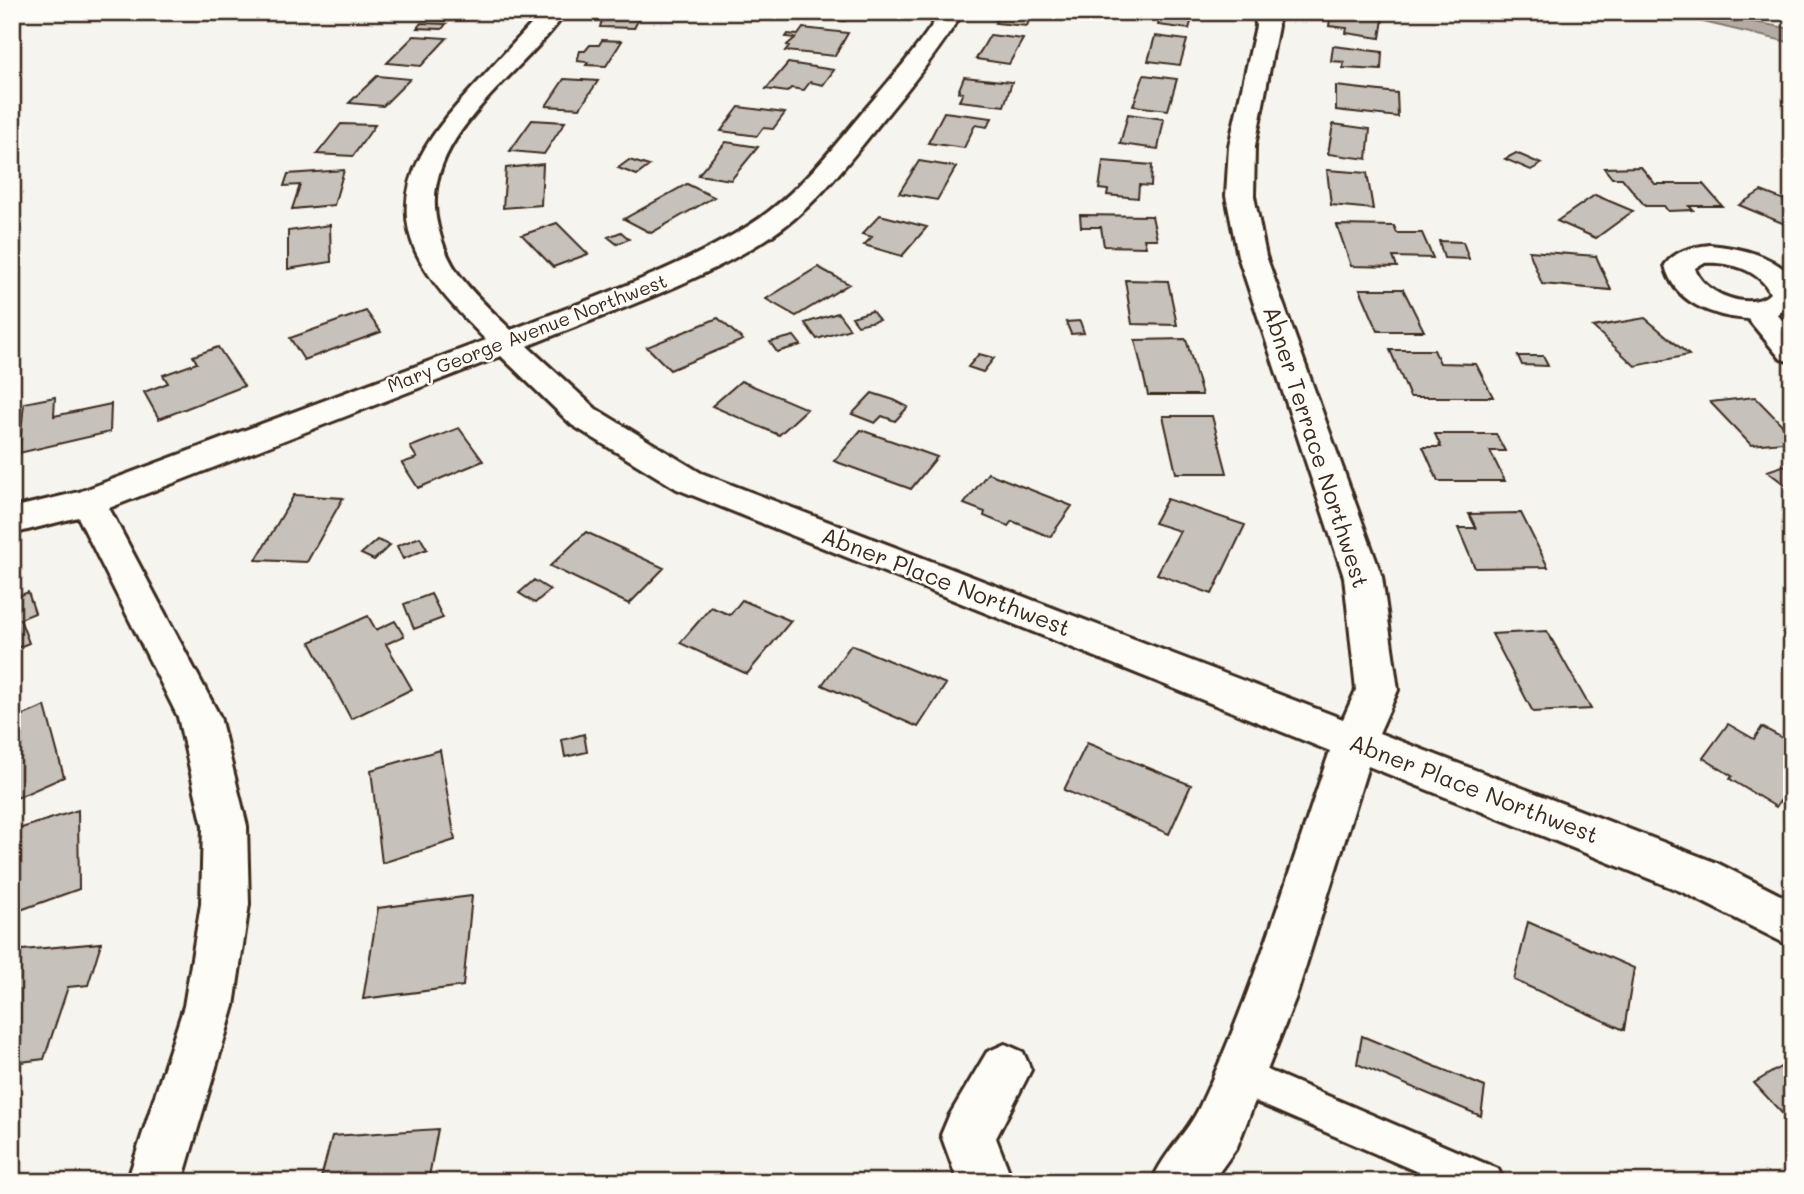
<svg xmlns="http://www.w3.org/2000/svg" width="1804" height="1194" font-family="Mali,sans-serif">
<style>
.water{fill:#b4aca4;stroke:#84786e;stroke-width:2}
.building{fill:#c7c1bb;stroke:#3b2a1e;stroke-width:2}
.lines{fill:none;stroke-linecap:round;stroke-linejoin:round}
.service-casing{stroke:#3b2a1e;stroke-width:6}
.minor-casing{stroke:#3b2a1e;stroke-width:6}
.service{fill:#fdfcf7;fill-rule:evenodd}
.minor{fill:#fdfcf7;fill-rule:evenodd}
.labels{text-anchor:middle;stroke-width:5;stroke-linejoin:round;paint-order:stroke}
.far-street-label{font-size:19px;fill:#3b2a1e;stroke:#fdfcf7}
.street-label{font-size:23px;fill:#3b2a1e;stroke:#fdfcf7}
</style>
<rect width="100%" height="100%" fill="#f5f4ee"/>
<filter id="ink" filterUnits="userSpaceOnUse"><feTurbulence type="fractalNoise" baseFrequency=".0143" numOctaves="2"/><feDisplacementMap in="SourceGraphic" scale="14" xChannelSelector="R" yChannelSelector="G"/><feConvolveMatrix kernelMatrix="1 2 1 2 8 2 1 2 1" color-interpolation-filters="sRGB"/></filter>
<g filter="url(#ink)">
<path class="water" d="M1661,12H1698L1792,29V43Z"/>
<path class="building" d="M425,12H467L465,15H457L452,21L419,19Z
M610,12H643L634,28L600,27L604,13Z
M817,12H851L845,21L813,18Z
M1000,12H1032L1027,26L995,23Z
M1162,12H1194L1189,29L1158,25Z
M1338,13L1383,19L1380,38L1346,33L1347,28L1329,26L1330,19L1337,20Z
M421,23L446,24L442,29L417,28Z
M803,28L848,33L835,56L785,51L789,46L787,45L795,38L786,37L788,34L798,35Z
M990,35L1023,39L1009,64L976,59Z
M414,36L447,38L421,66L387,63Z
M1155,36L1187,40L1180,65L1148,61Z
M602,40L622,41L606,66L586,65L588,62L577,61L580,51H585L590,45H599Z
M1333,46L1382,52L1381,70L1343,68L1344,62L1331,61Z
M788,63L834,70L823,85L810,82L804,90L791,88L787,92L766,89Z
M1144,75L1177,79L1168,110L1133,106Z
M377,76L410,79L383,106L349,103Z
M964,77L1012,82L1004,106L959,101L963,93L958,92Z
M564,79L598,81L580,108L546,106Z
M1336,86L1397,93L1398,117L1336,110Z
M739,107L785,113L773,129L763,128L757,136L721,131Z
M944,112L992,118L987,127L975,125L964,148L928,143Z
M1128,114L1164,119L1158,149L1120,144Z
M532,120L565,122L544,154L510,151Z
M341,124L375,125L353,156L317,154Z
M1333,124L1370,129L1367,159L1328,154Z
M726,142L758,147L731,180L698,175Z
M1516,153L1541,164L1531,170L1505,159Z
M629,160L649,166L637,175L618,168Z
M919,161L956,167L937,200L899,193Z
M1103,161L1152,165L1151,186L1139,185L1138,198L1107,195L1108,190L1099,189Z
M543,164L541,205L503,208L506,168Z
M1641,167L1655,184H1703L1722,206H1689L1693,210L1668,211L1664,206H1645L1622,178H1612L1604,168Z
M344,170L334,205L292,209L300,185L284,186L288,174Z
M1327,170L1367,173L1373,209L1331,205Z
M687,184L714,197L651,233L624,219Z
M1761,191L1792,203V227L1739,205Z
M1595,195L1633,211L1596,238L1557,221Z
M880,215L927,227L902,256L864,245L872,237L862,234Z
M1080,215L1152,216L1157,239H1144L1146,247L1104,246L1101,227H1081Z
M557,223L588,254L553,267L522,235Z
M330,225L331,262L288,269V231Z
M1337,225L1394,226L1397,233H1422L1433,258L1393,257L1397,267L1351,266Z
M621,232L629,239L617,244L608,237Z
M1439,241L1463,242L1469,259L1444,258Z
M1529,251L1596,256L1611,290L1542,284Z
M818,267L849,284L796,316L766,299Z
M1125,280L1168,281L1177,325L1132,324Z
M1360,289H1403L1424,331H1378Z
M366,311L381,332L304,360L290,338Z
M872,311L879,320L858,325L852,317Z
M838,313L850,329L817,339L805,323Z
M718,318L743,340L670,370L647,347Z
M1645,318L1689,355L1635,366L1593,327Z
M1080,321L1084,333L1071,334L1066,322Z
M794,336L801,345L777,352L770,342Z
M1186,339L1202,395H1148L1135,340Z
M218,347L244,386L159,419L144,392L168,383L163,375L197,363L193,356Z
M1390,350H1434L1440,363L1476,364L1493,397H1410Z
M979,354L994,358L983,372L968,367Z
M1518,356H1543L1548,366L1522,365Z
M741,381L807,409L779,435L712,406Z
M872,393L894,400L908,407L895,421L882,416L875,423L852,414Z
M55,397L54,416L111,404L110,432L19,453L24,403Z
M1755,397L1792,435V441L1751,445L1710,402Z
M1163,416H1212L1227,473H1176Z
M459,428L483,461L418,488L402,463L417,458L410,447Z
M861,430L937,457L911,489L834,461Z
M1435,434H1496L1505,451H1490L1505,481H1438L1423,447H1441Z
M1792,463V490L1767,471Z
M988,473L1072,506L1050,537L1012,521L1008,526L984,516L985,512L964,504Z
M294,495L343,498L307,562L256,560Z
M1167,499L1245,525L1212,594L1157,574L1180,531L1154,523Z
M1521,513L1548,567L1475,568L1458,528H1476L1469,514Z
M586,532L664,568L629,604L550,566Z
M420,537L427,549L403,559L397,546Z
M377,540L390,545L374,560L361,554Z
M534,580L550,590L535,603L519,593Z
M28,592L35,613L20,619L29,643L12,650V599Z
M431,594L443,618L414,629L404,604Z
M742,600L791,621L747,674L680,643L711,607L730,615Z
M368,616L376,630L395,621L404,636L386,644L412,689L351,719L310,642Z
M1547,631L1591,709L1533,712L1492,634Z
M851,645L946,684L918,727L822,685Z
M45,706L64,777L12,800V720Z
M1728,724L1754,739L1762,727L1792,743V808L1780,801L1776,807L1730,779L1732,776L1703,758Z
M584,734L587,752L565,757L562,740Z
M1087,743L1191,785L1169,834L1064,790Z
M440,750L455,840L382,863L371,770Z
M78,810L79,889L12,913V831Z
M472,896L463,986L363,999L378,908Z
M1528,922L1634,968L1624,1030L1514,980Z
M101,943L88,985L68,987L44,1059L12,1063V951Z
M1362,1036L1485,1087L1481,1116L1357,1064Z
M1792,1060V1124L1754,1083Z
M438,1129L428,1182H320L332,1136Z"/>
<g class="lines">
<defs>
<path id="service" d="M1239,1058L1498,1169L1504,1182H1441L1226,1089L1221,1076L1226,1063Z"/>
<path id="minor" d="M543,12H566C522,76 415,139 438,227C443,247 450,264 463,280C477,298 495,314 511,330C589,299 672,272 745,228C792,200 828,154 862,113C890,80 918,48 941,12H963C938,52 910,87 880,123C846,165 812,211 765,240C692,286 607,313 527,346L596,409L701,473L1343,719L1356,690L1344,577L1238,256L1226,196L1229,146L1256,26L1255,12H1277L1278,26L1255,146L1254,196L1266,256L1382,577L1398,690L1379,733L1717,863L1792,901V947L1685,893L1368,766L1297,994L1237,1147L1212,1182H1152C1163,1153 1188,1133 1200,1106C1254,992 1289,870 1330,751L677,489L572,425L501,356L109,508L220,717L247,826L249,904L234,1006L182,1182H127L184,1006L201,904L203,826L178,717L78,517L12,534V508L79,492L486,340C460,313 432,286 416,252C385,182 437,126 481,79C501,57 522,34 543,12Z
M1710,245C1740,248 1771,254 1792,277V306L1777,314L1792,332V362L1781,359L1748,319C1713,317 1673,302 1665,265C1676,250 1693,247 1710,245ZM1703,263C1727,261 1760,269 1770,293C1751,313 1701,293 1695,268Z
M1005,1044L1023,1052L1031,1070L996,1138L1013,1182H958L941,1135L949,1116L987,1052Z"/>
</defs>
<use href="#service" class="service-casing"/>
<use href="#minor" class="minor-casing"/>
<use href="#service" class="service"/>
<use href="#minor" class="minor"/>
</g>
</g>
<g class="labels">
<g class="far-street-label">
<text transform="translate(527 333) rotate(-21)" y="7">Mary George Avenue Northwest</text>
</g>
<g class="street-label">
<text transform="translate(1316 447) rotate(72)" y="8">Abner Terrace Northwest</text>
<text transform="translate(946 582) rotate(21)" y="8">Abner Place Northwest</text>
<text transform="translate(1474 789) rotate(21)" y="8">Abner Place Northwest</text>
</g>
</g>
<rect width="1804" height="1194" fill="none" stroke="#fdfcf7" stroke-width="42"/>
<rect x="21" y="21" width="1762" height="1152" fill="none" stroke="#3b2a1e" stroke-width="2.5" filter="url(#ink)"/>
</svg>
